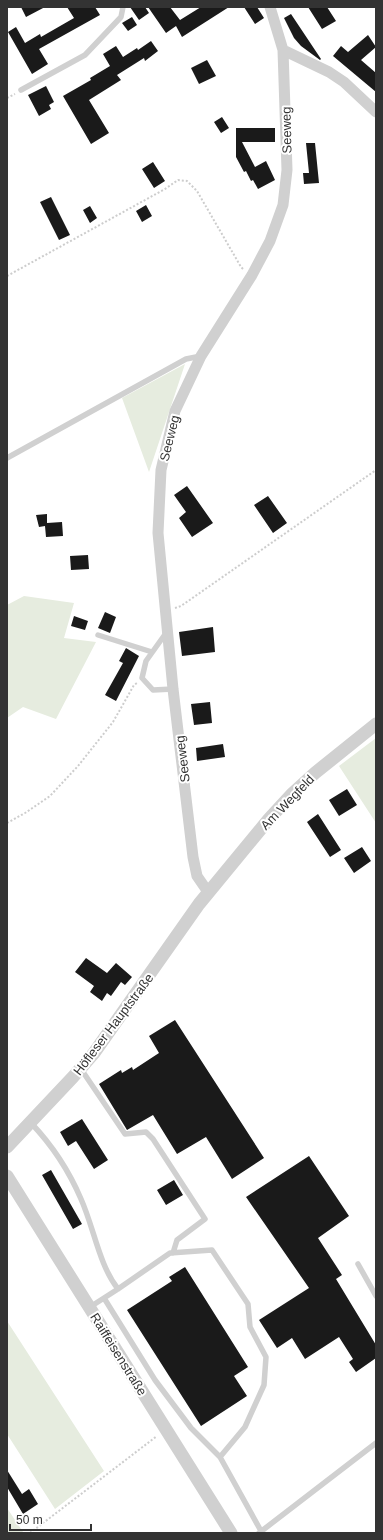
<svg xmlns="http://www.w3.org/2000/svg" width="383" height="1540" font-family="Arial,sans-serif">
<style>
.green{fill:#e6ecdf}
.building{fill:#1a1a1a}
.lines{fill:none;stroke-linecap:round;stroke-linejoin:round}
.path{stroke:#cdcdcd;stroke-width:2;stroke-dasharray:2 2;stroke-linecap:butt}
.service{stroke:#d0d0d0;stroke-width:5.5}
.minor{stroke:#d0d0d0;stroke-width:11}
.tertiary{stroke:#d0d0d0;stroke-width:13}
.labels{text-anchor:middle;stroke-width:4;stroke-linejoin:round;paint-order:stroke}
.street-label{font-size:13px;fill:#333;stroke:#fff}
</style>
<rect width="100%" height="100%" fill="#fff"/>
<path class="green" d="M185,364L149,472L122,398Z
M24,596L74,603L64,638L96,642L56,719L23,707L7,718V605Z
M376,738V823L339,766Z
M7,1321L104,1471L55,1509L7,1434Z
M7,1508L23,1532L22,1533H7Z"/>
<path class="building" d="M21,7H45L26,17Z
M67,7H95L100,15L39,49L48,64L32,74L8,32L16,27L25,43L40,34L41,37L74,18Z
M130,7H145L149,13L139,20Z
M148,7H170L180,20L201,7H229L182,37L176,26L166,33Z
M244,7H257L264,18L255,24Z
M308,7H327L336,21L322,29Z
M291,14L321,59L320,60L301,46L294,38L284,18Z
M132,17L137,25L128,31L122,23Z
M368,35L376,47L361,60L376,73V92L333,56L341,46L348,52Z
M151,41L158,51L145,61L144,58L117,75L121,80L89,100L109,133L91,144L63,96L91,80L90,78L110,66L103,54L116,46L123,57L137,48L138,50Z
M207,60L216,76L199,84L191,68Z
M46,86L54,102L49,105L51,109L39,116L28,95Z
M222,117L229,128L221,133L214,122Z
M236,128H275V142H242L255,167L266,161L275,180L258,189L253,180L251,181L246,171L244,172L236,157Z
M306,143H315L319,183L304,184L303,173H309Z
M153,162L165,181L154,188L142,169Z
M51,197L70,235L59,240L40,202Z
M146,205L152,216L142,222L136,211Z
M90,206L97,218L90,223L83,210Z
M187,486L213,523L192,537L179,518L186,512L174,495Z
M268,496L287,523L273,533L254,505Z
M47,514V523L62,522L63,536L46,537L45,526L39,527L36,515Z
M88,555L89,569L71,570L70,556Z
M105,612L116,617L110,633L98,628Z
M74,616L88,621L85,630L71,626Z
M213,627L215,652L182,656L179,632Z
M126,648L139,656L116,701L105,695L123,663L119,661Z
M210,702L212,723L194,725L191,704Z
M223,744L225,757L197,761L196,748Z
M347,789L357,805L339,816L329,800Z
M318,814L341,850L330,857L307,822Z
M362,847L371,861L354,873L344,858Z
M86,958L107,973L116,963L132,977L125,985L121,982L111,996L107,993L102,1001L90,992L94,986L75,972Z
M175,1020L264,1158L232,1179L206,1137L177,1154L153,1115L127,1130L99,1084L121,1070L122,1073L132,1067L133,1070L159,1053L149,1036Z
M82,1119L108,1160L94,1169L76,1141L68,1146L60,1132Z
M309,1156L349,1216L318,1238L342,1275L336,1279L376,1345V1358L356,1372L349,1362L353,1359L339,1337L305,1359L292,1338L277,1348L259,1320L309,1288L246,1197Z
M51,1170L82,1224L73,1229L42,1175Z
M174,1180L183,1195L166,1205L157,1190Z
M185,1267L248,1367L234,1376L247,1396L201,1426L127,1310L172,1281L169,1277Z
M7,1470L22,1494L29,1489L38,1504L23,1514L7,1487Z"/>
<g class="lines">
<path class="path" d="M7,98L15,94
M7,276L165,189L178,180L187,181L197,191L241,267L243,269
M175,608L181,606L376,470
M7,823L25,813L50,796L78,766L113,722L134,685L137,683
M30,1533L157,1436"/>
<path class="service" d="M21,90L85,55L121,17L123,7
M7,458L186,359L201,356
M166,633L146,661L142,678L153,690L173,689
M98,635L152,652
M81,1069L125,1134L146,1132L153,1139L205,1219L177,1240L173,1253
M31,1123C52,1145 69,1171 81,1199C94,1228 99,1265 118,1289
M358,1264L376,1296
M104,1298L155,1380L191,1428L220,1457L261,1531
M90,1307L118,1289L170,1253L212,1250L248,1304L250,1327L266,1357L264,1385L245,1427L220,1457
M259,1533L376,1443"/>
<path class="minor" d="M283,50L329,72L344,82L376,112
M208,892L197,876L193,857L173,689L158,533L161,470L175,411L201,356L252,275L270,241L283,205L287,170L283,50L270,7"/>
<path class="tertiary" d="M7,1147L73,1077L94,1053L199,904L269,819L293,793L315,773L376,724
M7,1176L231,1533"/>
</g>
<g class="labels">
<g class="street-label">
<text transform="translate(286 130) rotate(-91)" y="5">Seeweg</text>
<text transform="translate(169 438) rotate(-76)" y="5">Seeweg</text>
<text transform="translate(182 759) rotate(-97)" y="5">Seeweg</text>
<text transform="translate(287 802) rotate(-46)" y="5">Am Wegfeld</text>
<text transform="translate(113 1024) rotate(-53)" y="5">Höfleser Hauptstraße</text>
<text transform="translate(119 1354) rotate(58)" y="5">Raiffeisenstraße</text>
</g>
</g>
<rect width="383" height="1540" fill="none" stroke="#333333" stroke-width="16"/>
<path d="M10 1524v6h81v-6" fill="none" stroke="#333333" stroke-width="2"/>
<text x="16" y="1524" font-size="12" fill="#333333" stroke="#ffffff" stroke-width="3" paint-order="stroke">50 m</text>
</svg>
